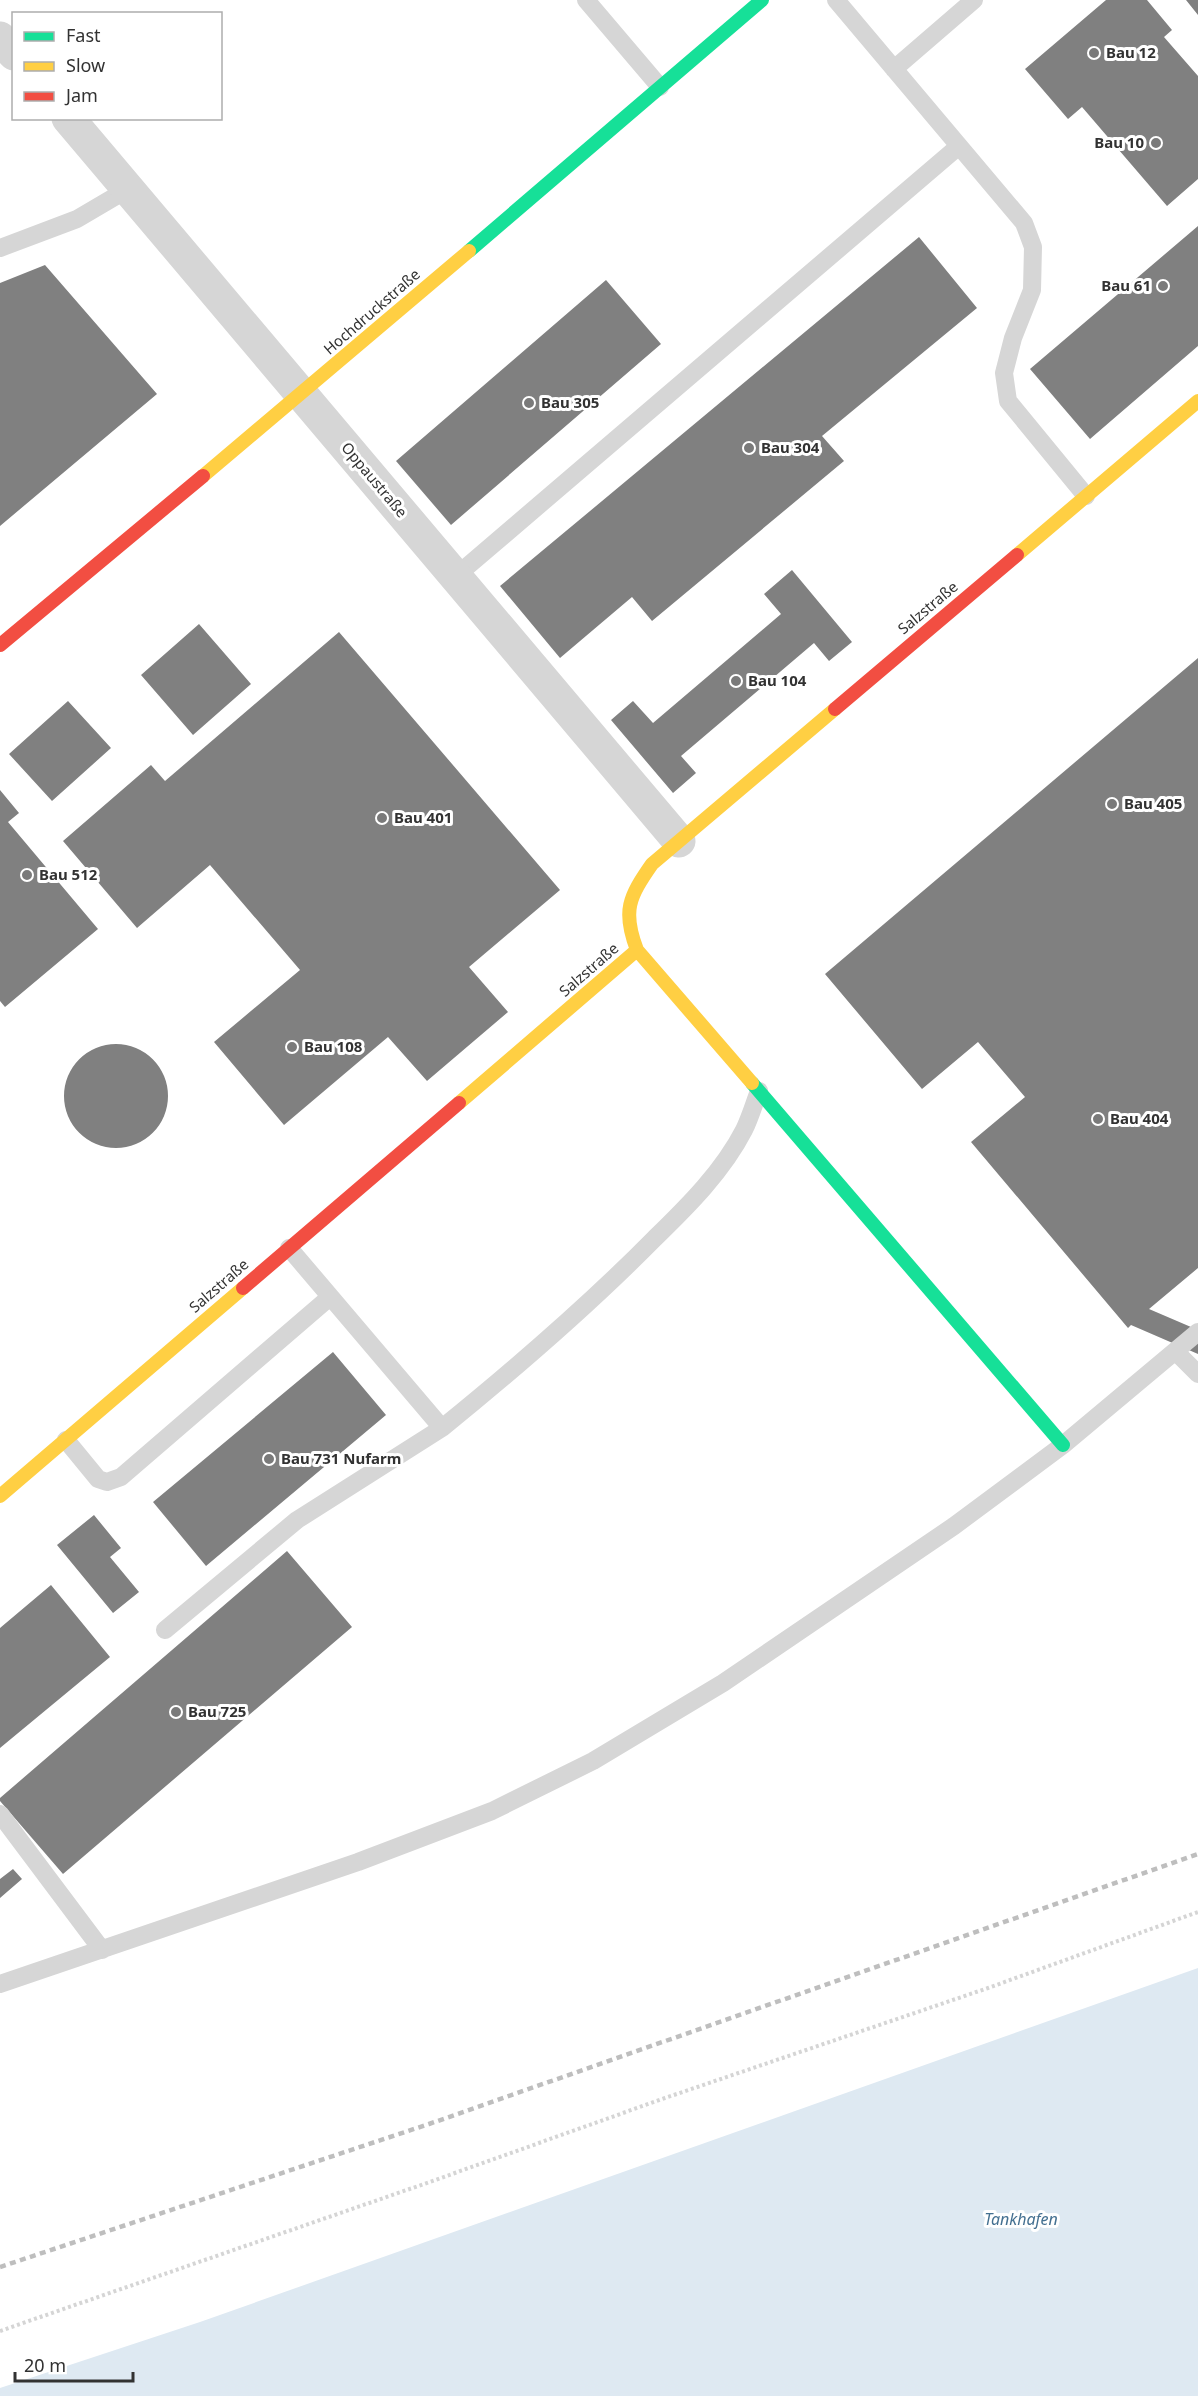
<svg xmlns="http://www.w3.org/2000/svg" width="1198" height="2396" font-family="'Noto Sans',sans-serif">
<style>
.water{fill:#dee9f2}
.building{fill:#808080}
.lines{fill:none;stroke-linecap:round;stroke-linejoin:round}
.path{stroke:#d5d5d5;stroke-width:4;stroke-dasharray:3 3;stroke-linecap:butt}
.lane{stroke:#d6d6d6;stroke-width:18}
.street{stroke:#d6d6d6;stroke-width:33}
.fast{stroke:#16e098;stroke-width:14}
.slow{stroke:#ffcf43;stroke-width:14}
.jam{stroke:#f24e42;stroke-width:14}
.rail{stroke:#bebebe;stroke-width:4.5;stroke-dasharray:6 4.5;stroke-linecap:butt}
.poi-dot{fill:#7a7a7a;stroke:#fff;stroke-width:2}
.labels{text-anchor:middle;stroke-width:6;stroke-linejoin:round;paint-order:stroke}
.poi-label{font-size:15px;font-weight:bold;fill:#323232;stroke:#fff;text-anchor:start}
.street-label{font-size:15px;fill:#323232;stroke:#fff}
.water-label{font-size:16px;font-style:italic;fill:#447091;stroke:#fff}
</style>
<rect width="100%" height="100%" fill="#fff"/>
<path class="water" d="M1198,1968V2396H0V2388L200,2322Z"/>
<path class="building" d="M1106,0H1147L1172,30L1164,37L1198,76V179L1167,206L1082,107L1068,119L1025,69Z
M1186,0H1198V15Z
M1198,226V346L1090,439L1030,369Z
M919,237L977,308L822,436L844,461L652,621L632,597L560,658L500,586Z
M45,265L157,394L0,526V283Z
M606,280L661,344L451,525L396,461Z
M792,570L852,642L829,661L814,643L681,756L696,773L673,793L611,720L633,701L653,723L781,614L764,594Z
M199,624L251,684L193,735L141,675Z
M339,632L560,890L469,967L508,1012L427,1081L388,1037L284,1125L214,1042L300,970L210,865L137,928L63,841L151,765L165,781Z
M1198,658V1268L1149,1309L1198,1330V1354L1131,1325L1128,1328L971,1142L1025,1097L978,1042L922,1089L825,974Z
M68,701L111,748L52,801L9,754Z
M0,790L19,813L8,822L98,929L5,1007L0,1001Z
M64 1096a52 52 0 1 1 104 0a52 52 0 1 1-104 0Z
M333,1352L386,1415L206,1566L153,1502Z
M94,1515L121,1548L110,1557L139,1592L113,1613L57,1545Z
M287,1551L352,1627L63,1874L0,1801V1798Z
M51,1585L110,1657L0,1748V1628Z
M13,1869L22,1879L0,1898V1879Z"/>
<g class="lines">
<path class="path" d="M0,2331L424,2184L665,2098L988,1988L1198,1912"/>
<path class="lane" d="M586,0L660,87
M836,0L1024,223L1033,247L1032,290L1013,338L1004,373L1008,401L1086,496
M894,69L974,0
M0,248L77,219L128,189
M456,576L959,146
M1175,1351L1198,1374
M442,1428C516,1368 588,1306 655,1238C688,1206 723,1171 744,1130C750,1118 754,1104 759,1091
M66,1440L98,1479L107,1482L121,1477L330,1297
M165,1630L297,1520L442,1428L289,1248
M0,1814L102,1950
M0,1984L358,1862L492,1811L593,1761L723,1683L954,1526L1063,1445L1198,1332"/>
<path class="street" d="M0,38L14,54
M68,118L679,841"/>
<path class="fast" d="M469,251L762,0
M752,1083L1063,1445"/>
<path class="slow" d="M203,476L469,251
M1017,555L1198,401
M752,1083L637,950C622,911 629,897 652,864L835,709
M459,1103L637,950
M0,1496L243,1288"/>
<path class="jam" d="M0,645L203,476
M835,709L1017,555
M243,1288L459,1103"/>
<path class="rail" d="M0,2267L429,2124L1198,1854"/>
</g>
<g class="poi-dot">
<circle cx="1094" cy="53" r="6"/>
<circle cx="1156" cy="143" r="6"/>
<circle cx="1163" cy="286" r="6"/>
<circle cx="529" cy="403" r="6"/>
<circle cx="749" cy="448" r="6"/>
<circle cx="736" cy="681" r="6"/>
<circle cx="1112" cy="804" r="6"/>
<circle cx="382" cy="818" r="6"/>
<circle cx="27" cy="875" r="6"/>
<circle cx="292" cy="1047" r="6"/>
<circle cx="1098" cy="1119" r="6"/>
<circle cx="269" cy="1459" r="6"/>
<circle cx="176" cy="1712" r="6"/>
</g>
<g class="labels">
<g class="poi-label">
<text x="1106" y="58">Bau 12</text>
<text x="1144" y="148" text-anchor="end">Bau 10</text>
<text x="1151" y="291" text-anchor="end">Bau 61</text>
<text x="541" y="408">Bau 305</text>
<text x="761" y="453">Bau 304</text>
<text x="748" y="686">Bau 104</text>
<text x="1124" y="809">Bau 405</text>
<text x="394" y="823">Bau 401</text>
<text x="39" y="880">Bau 512</text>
<text x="304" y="1052">Bau 108</text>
<text x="1110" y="1124">Bau 404</text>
<text x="281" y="1464">Bau 731 Nufarm</text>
<text x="188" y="1717">Bau 725</text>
</g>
<g class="street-label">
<text transform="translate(372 312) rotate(-41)" y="5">Hochdruckstraße</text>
<text transform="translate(374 480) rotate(50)" y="5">Oppaustraße</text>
<text transform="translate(928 608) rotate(-40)" y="5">Salzstraße</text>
<text transform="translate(589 970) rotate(-41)" y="5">Salzstraße</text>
<text transform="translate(219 1286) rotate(-41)" y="5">Salzstraße</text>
</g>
<g class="water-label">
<text x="1021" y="2225">Tankhafen</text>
</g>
</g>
<rect x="12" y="12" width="210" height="108" fill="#ffffff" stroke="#adadad" stroke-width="1.5"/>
<rect x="24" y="32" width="30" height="9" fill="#16e098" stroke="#adadad" stroke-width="1.5"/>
<text x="66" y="42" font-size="18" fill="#323232">Fast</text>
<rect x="24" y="62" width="30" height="9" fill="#ffcf43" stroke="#adadad" stroke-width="1.5"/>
<text x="66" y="72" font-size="18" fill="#323232">Slow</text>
<rect x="24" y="92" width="30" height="9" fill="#f24e42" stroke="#adadad" stroke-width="1.5"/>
<text x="66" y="102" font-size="18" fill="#323232">Jam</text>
<path d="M15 2372v9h118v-9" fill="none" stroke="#323232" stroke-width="3"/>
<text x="24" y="2372" font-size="18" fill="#323232" stroke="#ffffff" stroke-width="4.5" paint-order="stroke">20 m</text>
</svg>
